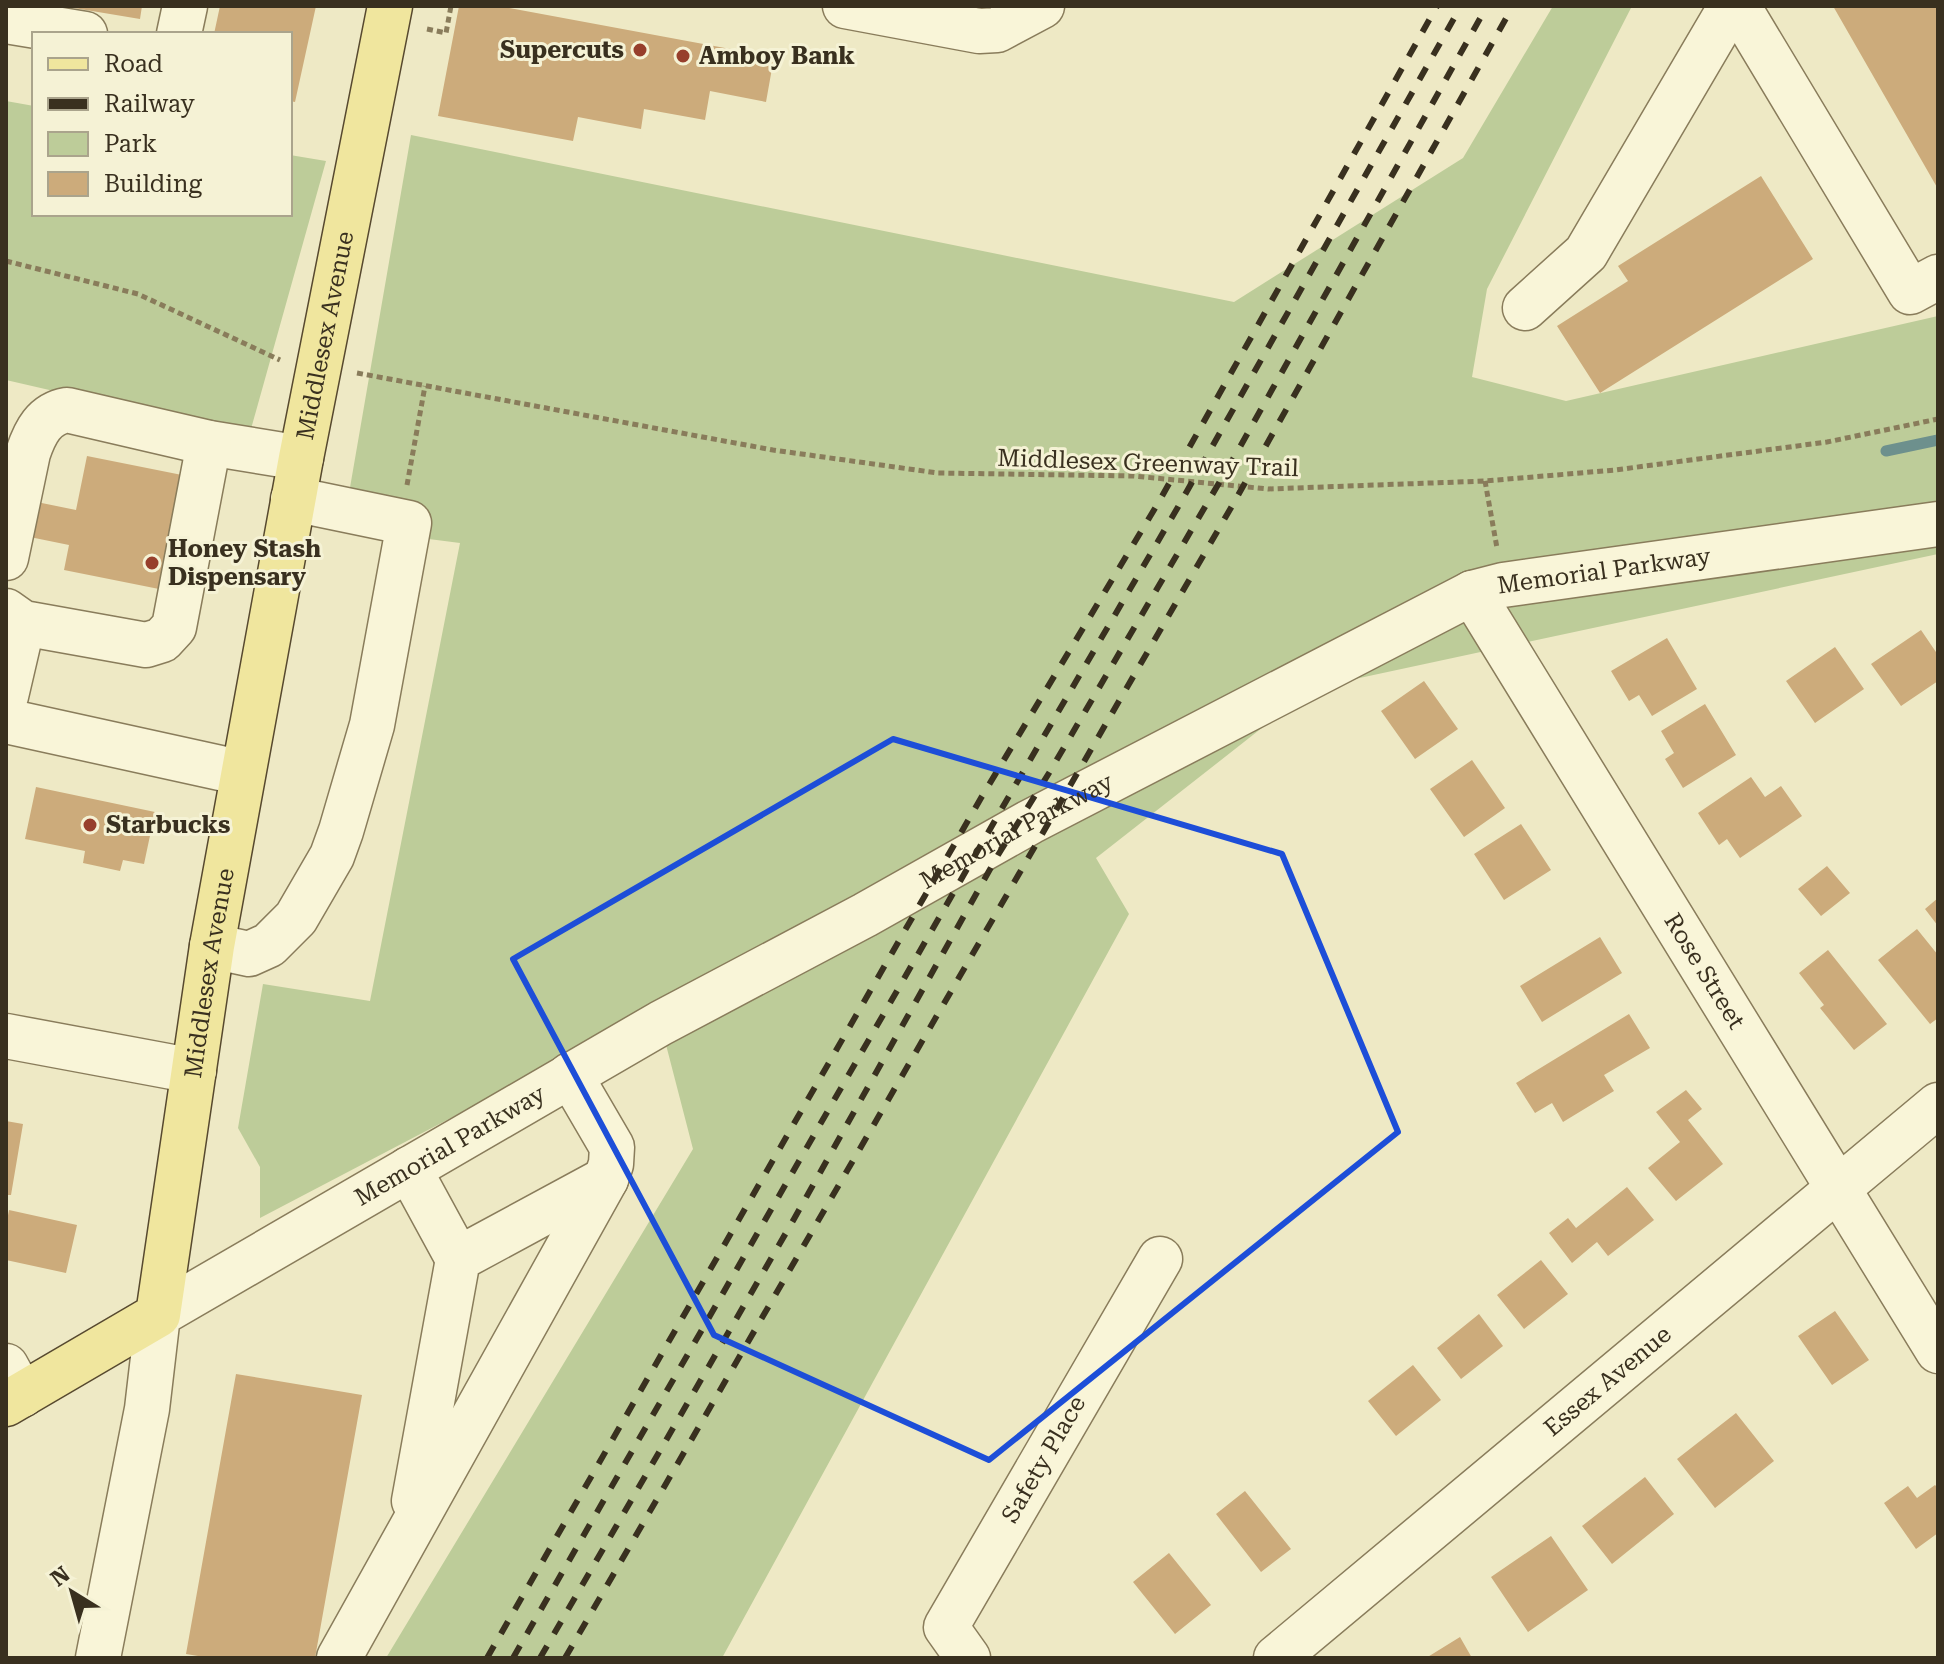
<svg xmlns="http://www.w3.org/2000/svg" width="1944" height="1664" font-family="'Roboto Serif',serif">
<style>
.green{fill:#bdcc99}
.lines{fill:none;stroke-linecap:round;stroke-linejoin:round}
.stream{stroke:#6d908d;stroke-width:11}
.building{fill:#ccab7b}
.minor-casing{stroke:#897c5b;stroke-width:47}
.major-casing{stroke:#57492f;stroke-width:47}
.path{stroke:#897c5b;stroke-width:5;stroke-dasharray:6 4;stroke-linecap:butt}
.minor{stroke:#f9f5d8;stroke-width:44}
.major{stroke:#f0e69e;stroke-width:44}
.rail{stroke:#39301f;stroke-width:6;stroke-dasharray:14 14;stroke-linecap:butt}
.marked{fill:none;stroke:#1d4ed8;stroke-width:6;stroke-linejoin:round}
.poi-dot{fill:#973f2c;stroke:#f5f2d5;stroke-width:3}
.labels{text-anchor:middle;stroke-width:6;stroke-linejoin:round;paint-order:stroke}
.poi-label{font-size:24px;font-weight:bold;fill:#39301f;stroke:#f5f2d5;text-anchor:start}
.street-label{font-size:24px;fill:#39301f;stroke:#f5f2d5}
</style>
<rect width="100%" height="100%" fill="#eee9c5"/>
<path class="green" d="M1553,6H1632L1487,289L1472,377L1566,401L1938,316V554L1313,688L1096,858L1129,914L722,1658H386L693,1149L657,1010L260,1218V1167L238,1128L263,984L370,1001L460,543L343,528L411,135L1234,302L1463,158Z
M6,101L34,106V214H290V155L326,161L249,436L6,380Z"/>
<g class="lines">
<path class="stream" d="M1886,451L1938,440"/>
</g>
<path class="building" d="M74,6H142L140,19L74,8Z
M220,6H316L295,102L290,101V34H214Z
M459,6H498L774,57L766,102L710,91L705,120L644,109L641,129L578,117L573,141L438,116Z
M1833,6H1938V189Z
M1761,176L1813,259L1600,393L1557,326L1628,281L1618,266Z
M87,456L182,475L159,589L64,570L69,545L20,535L27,500L76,510Z
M1921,630L1938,655V681L1901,706L1871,664Z
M1667,638L1697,689L1652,716L1639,695L1629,701L1611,671Z
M1835,647L1864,689L1815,723L1786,681Z
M1424,681L1458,729L1415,759L1381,711Z
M1705,704L1736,755L1683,788L1665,759L1674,753L1661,731Z
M1472,760L1505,808L1464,837L1430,789Z
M1751,777L1765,797L1781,786L1802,816L1740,858L1727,839L1719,845L1698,813Z
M36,787L155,812L144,864L123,860L120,871L83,863L85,851L25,839Z
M1521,824L1551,870L1504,900L1474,854Z
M1827,866L1850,893L1821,916L1798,889Z
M1938,898V926L1925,909Z
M1917,929L1938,955V1018L1930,1024L1878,960Z
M1600,937L1622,973L1542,1022L1520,986Z
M1828,950L1887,1024L1854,1050L1820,1008L1824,1005L1799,973Z
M1629,1014L1650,1048L1604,1075L1614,1091L1563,1122L1552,1103L1535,1113L1516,1083Z
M1686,1090L1702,1109L1688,1120L1723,1164L1676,1201L1648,1168L1680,1142L1656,1112Z
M6,1121L23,1124L11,1195H6Z
M1627,1187L1654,1220L1608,1256L1597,1242L1572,1263L1549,1233L1568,1218L1576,1228Z
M9,1210L77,1225L66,1273L6,1260V1226Z
M1541,1260L1568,1294L1524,1329L1497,1295Z
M1835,1311L1869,1360L1832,1385L1798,1336Z
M1479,1314L1503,1346L1461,1379L1437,1348Z
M1413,1365L1441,1400L1396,1436L1368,1401Z
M236,1374L362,1395L315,1658H210L186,1654Z
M1736,1413L1774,1461L1715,1508L1677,1459Z
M1645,1477L1674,1514L1612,1564L1582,1526Z
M1935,1485L1938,1488V1533L1916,1549L1884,1503L1908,1486L1917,1498Z
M1245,1491L1291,1549L1261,1572L1216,1514Z
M1551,1536L1588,1590L1528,1632L1491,1577Z
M1169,1553L1211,1605L1175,1634L1133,1582Z
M1460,1637L1472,1658H1426Z"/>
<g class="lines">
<defs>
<g id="minor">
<path d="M845,6L979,31L997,30L1042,6"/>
<path d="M1738,6L1910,292L1938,277"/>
<path d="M6,21L85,34"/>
<path d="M179,34L185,6"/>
<path d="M1525,308L1586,253L1731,6"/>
<path d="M6,558L28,453C35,432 44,414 67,410L209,443L301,458"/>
<path id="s1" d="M1472,593L1938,1351"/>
<path d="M6,611L23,623L146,645L162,640L174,627L209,443"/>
<path d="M6,696L23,623"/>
<path d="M6,721L243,773"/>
<path d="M212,946L249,954L269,945L296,918L332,856L341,831L372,725L409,523L293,499"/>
<path d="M6,1036L194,1071"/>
<path d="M409,1169L458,1259"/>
<path d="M6,1366L22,1395"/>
<path d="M414,1501L458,1259L606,1179"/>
<path id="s2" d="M98,1658L147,1409L158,1315L661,1023L865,915L1030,822L1472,593L1503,585L1938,524"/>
<path d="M339,1658L606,1179L611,1164L612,1147L570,1075"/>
<path id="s3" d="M968,1658L946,1627L1160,1259"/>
<path id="s4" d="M1276,1658L1938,1105"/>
</g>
<g id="major">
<path id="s5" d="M6,1404L158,1315L212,946L301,458L390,6"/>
</g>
</defs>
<use href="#minor" class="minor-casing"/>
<use href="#major" class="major-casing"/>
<path class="path" d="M427,29L446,33L451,6
M6,261L138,294L280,360
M357,373L773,450L938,473L1134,476L1268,489L1485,481L1615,470L1827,442L1938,419
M1485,481L1497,548
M407,485L425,386"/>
<use href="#minor" class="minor"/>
<use href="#major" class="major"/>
<path class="rail" d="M487,1658L981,798L1157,505L1437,6
M513,1658L1016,784L1178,507L1461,6
M540,1658L794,1219L998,855L1049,773L1236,454L1487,6
M565,1658L1232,506L1513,6"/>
</g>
<path class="marked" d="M893,739L1282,854L1398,1132L989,1460L714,1335L513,959Z"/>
<g class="poi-dot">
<circle cx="640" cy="50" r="8"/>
<circle cx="683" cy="56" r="8"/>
<circle cx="152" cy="563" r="8"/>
<circle cx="90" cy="825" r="8"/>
</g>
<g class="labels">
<g class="poi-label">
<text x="624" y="58" text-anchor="end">Supercuts</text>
<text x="699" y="64">Amboy Bank</text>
<text x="168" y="557">Honey Stash<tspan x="168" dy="28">Dispensary</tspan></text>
<text x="106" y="833">Starbucks</text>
</g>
<g class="street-label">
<text dy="8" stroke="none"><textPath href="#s5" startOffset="1170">Middlesex Avenue</textPath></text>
<text transform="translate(1148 463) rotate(2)" y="8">Middlesex Greenway Trail</text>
<text dy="8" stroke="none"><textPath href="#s2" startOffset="1982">Memorial Parkway</textPath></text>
<text dy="8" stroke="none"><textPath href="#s2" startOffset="1334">Memorial Parkway</textPath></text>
<text dy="8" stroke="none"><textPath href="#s5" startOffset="522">Middlesex Avenue</textPath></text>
<text dy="8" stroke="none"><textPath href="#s1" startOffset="444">Rose Street</textPath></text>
<text dy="8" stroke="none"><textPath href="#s2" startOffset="686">Memorial Parkway</textPath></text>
<text dy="8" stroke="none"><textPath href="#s4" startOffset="432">Essex Avenue</textPath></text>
<text dy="8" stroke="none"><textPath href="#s3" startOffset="232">Safety Place</textPath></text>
</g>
</g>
<rect width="1944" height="1664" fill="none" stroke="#39301f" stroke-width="16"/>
<rect x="32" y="32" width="260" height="184" fill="#f5f2d5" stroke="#aaa48c" stroke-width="2"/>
<rect x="48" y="58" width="40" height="12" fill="#f0e69e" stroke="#aaa48c" stroke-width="2"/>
<text x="104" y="72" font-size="24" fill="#39301f">Road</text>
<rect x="48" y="98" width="40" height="12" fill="#39301f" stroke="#aaa48c" stroke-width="2"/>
<text x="104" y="112" font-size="24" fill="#39301f">Railway</text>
<rect x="48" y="132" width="40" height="24" fill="#bdcc99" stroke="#aaa48c" stroke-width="2"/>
<text x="104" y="152" font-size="24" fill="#39301f">Park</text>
<rect x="48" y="172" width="40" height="24" fill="#ccab7b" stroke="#aaa48c" stroke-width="2"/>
<text x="104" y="192" font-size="24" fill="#39301f">Building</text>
<g transform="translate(72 1592) rotate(323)" stroke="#f5f2d5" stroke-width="6" paint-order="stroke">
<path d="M0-6L14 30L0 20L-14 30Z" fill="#39301f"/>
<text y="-12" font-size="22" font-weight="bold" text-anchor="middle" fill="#39301f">N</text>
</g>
</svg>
